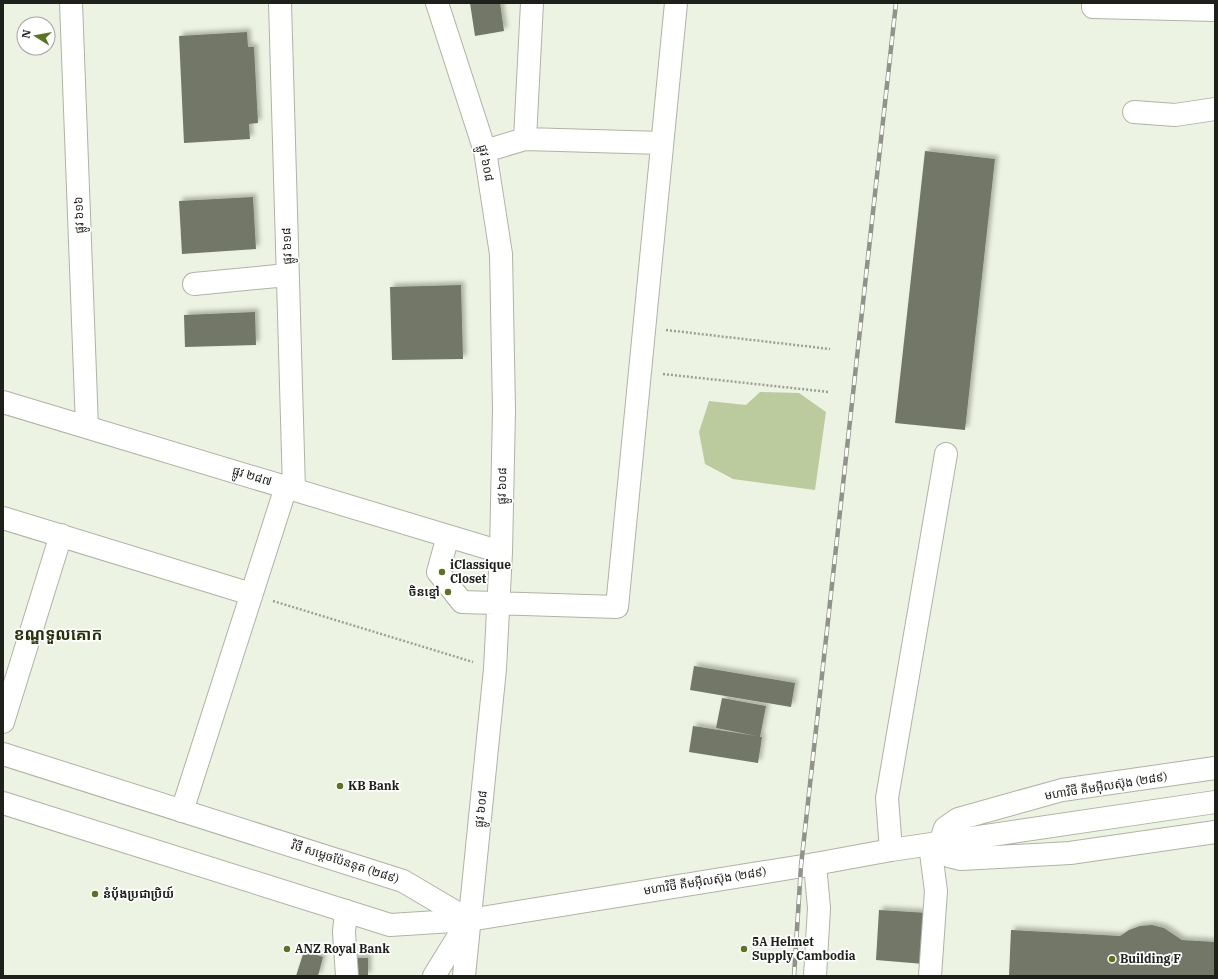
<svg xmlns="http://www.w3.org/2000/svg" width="1218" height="979" font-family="'IBM Plex Serif','Noto Sans Khmer',serif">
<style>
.green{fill:#bbcb9d}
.building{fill:#727768;filter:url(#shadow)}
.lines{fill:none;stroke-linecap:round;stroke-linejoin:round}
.minor-casing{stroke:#aeb4a3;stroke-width:24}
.major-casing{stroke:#aeb4a3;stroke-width:24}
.path{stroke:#9ca194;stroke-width:2.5;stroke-dasharray:2 2;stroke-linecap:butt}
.minor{stroke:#fff;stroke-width:22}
.major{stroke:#fff;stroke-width:22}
.rail-casing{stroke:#909488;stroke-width:4.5}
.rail{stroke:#fff;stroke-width:3;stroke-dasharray:9;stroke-linecap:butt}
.poi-dot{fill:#5d7324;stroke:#fff;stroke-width:1.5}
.labels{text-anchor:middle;stroke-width:3.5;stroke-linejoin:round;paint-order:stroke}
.street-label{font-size:12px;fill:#1e201a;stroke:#fff}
.poi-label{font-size:12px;font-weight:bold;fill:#1e201a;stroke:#fff;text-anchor:start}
.district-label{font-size:16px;font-weight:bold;fill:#27320c;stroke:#fff}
</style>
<defs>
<filter id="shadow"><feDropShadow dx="3.5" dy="-3.5" stdDeviation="2" flood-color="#0004"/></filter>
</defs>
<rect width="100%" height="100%" fill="#edf3e2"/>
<path class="green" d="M760,392L799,393L826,412L815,490L733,479L705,464L699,432L709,401L746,405Z"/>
<path class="building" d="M470,3H500L504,31L475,36Z
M247,32L248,47H254L258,123L249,124L250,139L184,143L179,36Z
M925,151L995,159L965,430L895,423Z
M253,197L256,249L182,254L179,201Z
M461,285L463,359L392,360L390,287Z
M255,312L256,345L185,347L184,315Z
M694,666L795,683L791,707L690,690Z
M722,698L766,706L760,737H762L758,763L689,752L693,726L757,736L716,728Z
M879,910L928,913L924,964L876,960Z
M1152,925L1164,928L1182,940L1215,942V976H1009L1011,930L1120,936L1129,930L1140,926Z
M304,951L323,957L318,976H296Z
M342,958H368V976H342Z"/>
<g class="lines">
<defs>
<path id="minor" d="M71,3L87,427
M280,3L294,489
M437,3L485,151L501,254L504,410L501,552L495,669L464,976
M1093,3V7L1215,10
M1134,112L1175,115L1215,109
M525,139L532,3
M485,151L525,139L662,143
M194,284L287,275
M3,402L501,552
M3,518L251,594
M448,536L438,572L462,602L617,607L676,3
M3,722L61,535
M182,811L286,487
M891,850L887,798L946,454
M346,911L344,932L347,976
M434,976L466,924
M815,976L819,908L815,864
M930,976L936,891L930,845"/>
<path id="major" d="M3,754L403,881L469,920
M3,803L390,925L469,920L815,864L891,850L1215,802
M940,843L945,828L958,819L1062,790L1215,768
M940,843L949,856L961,859L1070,853L1215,832"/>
</defs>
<use href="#minor" class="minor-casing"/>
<use href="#major" class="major-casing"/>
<path class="path" d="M666,330L830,349
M663,374L829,392
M273,601L473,662"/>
<use href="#minor" class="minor"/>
<use href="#major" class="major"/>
<defs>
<path id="rail" d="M794,976L801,866L896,3"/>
</defs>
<use href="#rail" class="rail-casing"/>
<use href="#rail" class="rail"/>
</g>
<g class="poi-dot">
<circle cx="442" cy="572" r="4"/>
<circle cx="448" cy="592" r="4"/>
<circle cx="340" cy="786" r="4"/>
<circle cx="95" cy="894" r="4"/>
<circle cx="287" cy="949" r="4"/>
<circle cx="744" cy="949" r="4"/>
<circle cx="1112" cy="959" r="4"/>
</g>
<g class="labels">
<g class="street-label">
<text transform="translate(486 163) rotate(79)" y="4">ផ្លូវ ៦០៨</text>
<text transform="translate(79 215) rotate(-92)" y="4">ផ្លូវ ៦១៦</text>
<text transform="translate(287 246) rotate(-92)" y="4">ផ្លូវ ៦១៨</text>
<text transform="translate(252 476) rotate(17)" y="4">ផ្លូវ ២៨៧</text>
<text transform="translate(502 486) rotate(-89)" y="4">ផ្លូវ ៦០៨</text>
<text transform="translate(1106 786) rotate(-9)" y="4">មហាវិថី គីមអ៊ីលស៊ុង (២៨៩)</text>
<text transform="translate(481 809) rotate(-84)" y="4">ផ្លូវ ៦០៨</text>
<text transform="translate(345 862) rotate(18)" y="4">វិថី សម្តេចប៉ែននុត (២៨៩)</text>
<text transform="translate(705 881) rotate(-9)" y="4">មហាវិថី គីមអ៊ីលស៊ុង (២៨៩)</text>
</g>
<g class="poi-label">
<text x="450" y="569">iClassique<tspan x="450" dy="14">Closet</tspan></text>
<text x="440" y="596" text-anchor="end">ចិនខ្មៅ</text>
<text x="348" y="790">KB Bank</text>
<text x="103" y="898">នំបុ័ងប្រជាប្រិយ៍</text>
<text x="752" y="946">5A Helmet<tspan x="752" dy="14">Supply Cambodia</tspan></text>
<text x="295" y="953">ANZ Royal Bank</text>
<text x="1120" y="963">Building F</text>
</g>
<g class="district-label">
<text x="58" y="640">ខណ្ឌទួលគោក</text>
</g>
</g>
<rect width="1218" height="979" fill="none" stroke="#1e201a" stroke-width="8"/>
<g transform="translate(36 36) rotate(281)"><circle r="19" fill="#ffffff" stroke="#a5a6a3"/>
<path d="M0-3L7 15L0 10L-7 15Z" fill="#5d7324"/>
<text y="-6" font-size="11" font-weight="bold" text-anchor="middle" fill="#1e201a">N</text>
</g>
</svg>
